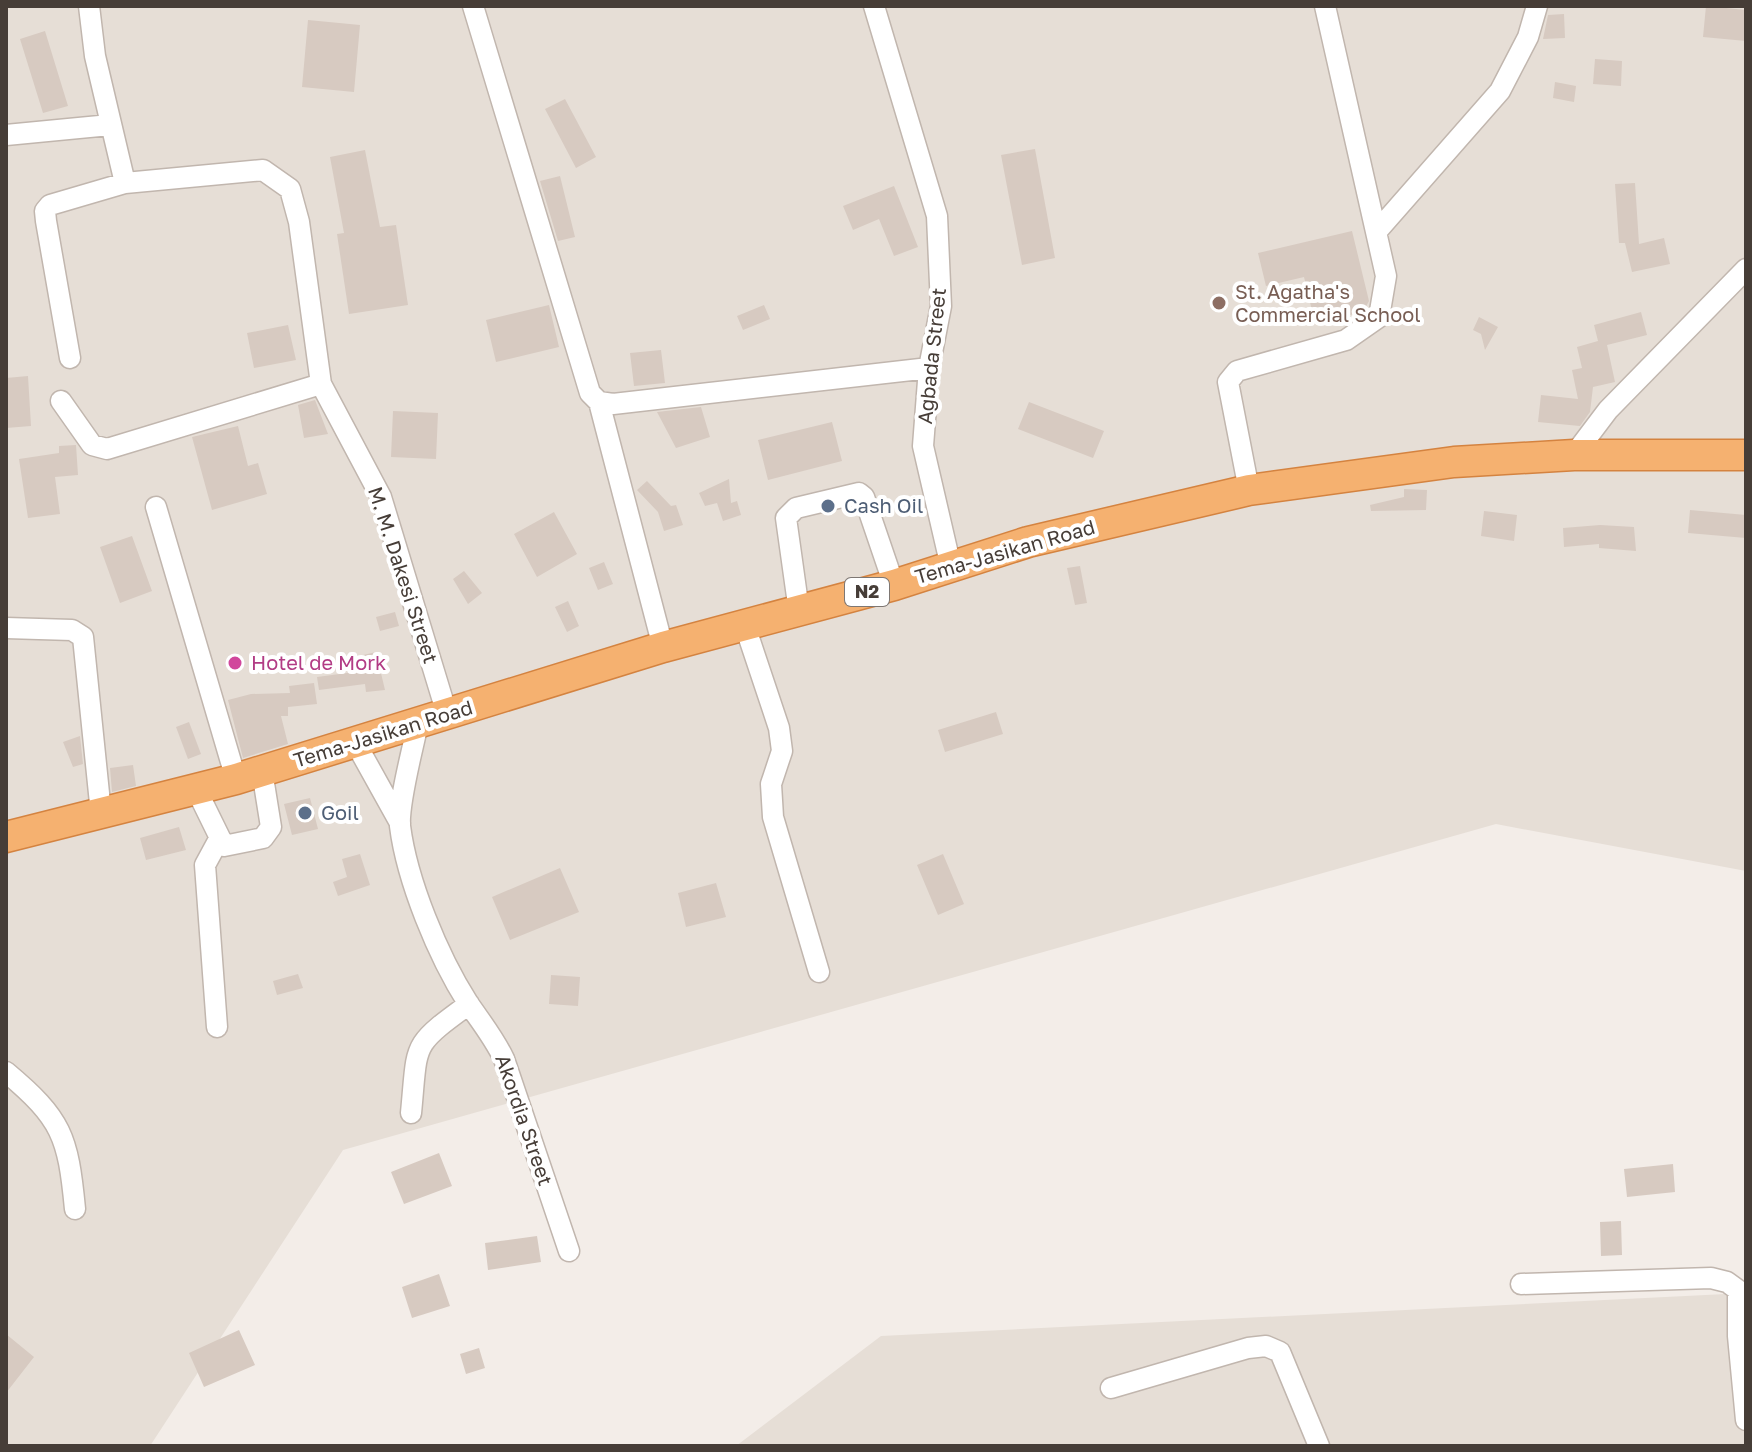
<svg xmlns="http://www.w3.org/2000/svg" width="1752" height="1452" font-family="'Golos Text',sans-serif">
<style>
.residential{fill:#e6ded6}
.building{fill:#d7cac1}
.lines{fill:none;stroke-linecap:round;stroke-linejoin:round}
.minor-casing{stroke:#c1b6ae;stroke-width:23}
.highway-casing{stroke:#d48340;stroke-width:33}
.minor{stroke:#fff;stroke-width:20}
.highway{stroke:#f5b170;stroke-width:30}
.education-dot{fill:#8d6e63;stroke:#fff;stroke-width:3}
.service-dot{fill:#5c6f8a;stroke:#fff;stroke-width:3}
.hotel-dot{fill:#d1479c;stroke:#fff;stroke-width:3}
.labels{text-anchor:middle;stroke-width:8;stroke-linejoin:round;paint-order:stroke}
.shield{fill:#fff;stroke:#7e7773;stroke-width:2}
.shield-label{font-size:18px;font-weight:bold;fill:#463d37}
.education-label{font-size:20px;fill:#785e54;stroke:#fff;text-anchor:start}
.street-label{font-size:20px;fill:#463d37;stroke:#fff}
.service-label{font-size:20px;fill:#4e5e75;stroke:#fff;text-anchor:start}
.hotel-label{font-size:20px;fill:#b23c85;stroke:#fff;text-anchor:start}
</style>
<rect width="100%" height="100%" fill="#f3ede8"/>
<path class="residential" d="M6,6H1746V871L1496,824L343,1150L150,1446H6Z
M1746,1293V1446H736L881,1336Z"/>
<path class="building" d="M1706,6L1746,10V41L1703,37Z
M1564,14L1565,38L1543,39L1548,15Z
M308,20L360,25L354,92L302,87Z
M45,31L68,106L43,113L20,39Z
M1595,59L1622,61L1621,86L1593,84Z
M1555,82L1576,86L1574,102L1553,98Z
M565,99L596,157L576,168L545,109Z
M1035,149L1055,258L1022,265L1001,155Z
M365,150L380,227L396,225L408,305L349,314L337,234L344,233L330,157Z
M560,176L575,237L558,241L540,181Z
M1635,183L1639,244L1664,238L1670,264L1632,272L1625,243H1619L1615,184Z
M894,186L918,247L894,256L879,219L853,230L843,206Z
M1352,231L1369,301L1363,312L1315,323L1304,277L1266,286L1258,253Z
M549,305L559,347L496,362L486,320Z
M764,305L770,319L743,330L737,316Z
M1641,312L1647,335L1607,345L1615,382L1593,387L1590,412L1580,426L1538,422L1541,395L1578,399L1572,370L1582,368L1577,347L1598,341L1594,325Z
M1479,317L1498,327L1485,350L1481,334L1473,330Z
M288,325L296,360L254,368L247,333Z
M661,350L665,383L634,386L630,353Z
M28,376L31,426L6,428V378Z
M315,400L328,434L304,438L298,405Z
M1029,402L1104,431L1093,458L1018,429Z
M701,407L710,437L676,448L657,412Z
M393,411L438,413L436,459L391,457Z
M832,422L842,461L768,480L758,440Z
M238,426L248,466L258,463L267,494L212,510L192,437Z
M76,445L78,475L55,477L60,514L28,518L19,459L59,453V446Z
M729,479L731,503L737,501L741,515L723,521L717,503L705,506L699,493Z
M647,481L671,506L676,505L683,525L664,531L658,512L637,490Z
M1404,489L1427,490L1426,510L1371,511L1370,505L1404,497Z
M1690,510L1746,515V538L1688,533Z
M1484,511L1517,515L1514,541L1481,536Z
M554,512L577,554L537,577L514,534Z
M1600,525L1634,527L1636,551L1599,548V544L1564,547L1563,528Z
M132,536L152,591L120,603L100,547Z
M604,562L613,584L598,590L589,568Z
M1080,566L1087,603L1075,605L1067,568Z
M464,571L482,593L468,604L453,579Z
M568,601L579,626L567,632L555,607Z
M395,612L399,626L380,631L376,617Z
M376,652L385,690L366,692L365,684L319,690L317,677L362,671L359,656Z
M314,683L317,704L288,707V716H281L288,744L243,758L228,700L251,694L290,693L289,686Z
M996,712L1003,734L945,752L938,730Z
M189,722L201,754L188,759L176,727Z
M80,736L83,764L73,767L63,742Z
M133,765L136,786L112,792L110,768Z
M310,798L318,829L292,835L284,804Z
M179,827L186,850L146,860L140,838Z
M360,854L370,885L338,896L333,882L347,877L342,859Z
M943,854L964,904L938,915L917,865Z
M560,868L579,912L510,940L492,897Z
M716,883L726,917L686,927L678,893Z
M298,974L303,988L277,995L273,981Z
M551,975L580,977L578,1006L549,1004Z
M439,1153L452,1186L404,1204L391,1172Z
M1673,1164L1675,1192L1627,1197L1624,1169Z
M1621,1221L1622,1255L1601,1256L1600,1222Z
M537,1236L541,1262L488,1270L485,1243Z
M439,1274L450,1306L412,1318L402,1287Z
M239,1330L255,1365L204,1387L189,1353Z
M6,1334L34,1357L6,1393Z
M479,1348L485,1368L466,1374L460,1354Z"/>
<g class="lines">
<defs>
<path id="minor" d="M89,6L95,56L125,183
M473,6L590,393L599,402L613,404L929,368
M874,6L937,216L941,306L929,368L923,446L951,567
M6,135L110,125
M1378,230L1500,91L1528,37L1537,6
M70,358L46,221L45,211L50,205L125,183L263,170L290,189L299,222L321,384L381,497L447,714
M61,401L92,445L107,449L321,384
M599,402L663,647
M1574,455L1608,410L1746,269
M1249,490L1228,382L1237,371L1346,340L1379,317L1386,276L1325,6
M156,507L236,779
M799,611L786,518L796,508L859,493L864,497L894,585
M745,626L779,728L782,751L771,784L773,817L819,972
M6,628L72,630L83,637L101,813
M418,723C413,748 398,803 400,826C407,881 438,956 468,1003C481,1022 494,1038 504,1059L569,1251
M355,742L400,823
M196,789L224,846L263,838L271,827L262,771
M217,1027L205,865L218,841
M6,1072C62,1119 68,1136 75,1209
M411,1113C418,1042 410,1047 469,1004
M1521,1284L1711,1278L1727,1282L1738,1290V1336L1746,1420
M1111,1388L1248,1348L1266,1346L1280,1352L1319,1446"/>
<path id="highway" d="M6,837L236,779L663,647L894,585L1028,542L1249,490L1454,462L1574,455H1746"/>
</defs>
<use href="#minor" class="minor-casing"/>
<use href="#highway" class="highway-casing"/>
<use href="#minor" class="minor"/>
<use href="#highway" class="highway"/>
</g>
<circle class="education-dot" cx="1219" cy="303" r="8"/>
<g class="service-dot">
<circle cx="828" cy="506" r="8"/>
<circle cx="305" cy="813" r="8"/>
</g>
<circle class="hotel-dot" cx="235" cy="663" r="8"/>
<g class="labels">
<rect class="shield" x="845" y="578" width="44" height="28" rx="6"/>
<g class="shield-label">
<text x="867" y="598">N2</text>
</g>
<g class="education-label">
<text x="1235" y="299">St. Agatha's<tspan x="1235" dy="23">Commercial School</tspan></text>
</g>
<g class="street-label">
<text transform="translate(932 356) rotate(-84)" y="7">Agbada Street</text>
<text transform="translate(1005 552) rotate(-16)" y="7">Tema-Jasikan Road</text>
<text transform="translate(403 575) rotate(72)" y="7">M. M. Dakesi Street</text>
<text transform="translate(383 734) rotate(-17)" y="7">Tema-Jasikan Road</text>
<text transform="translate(524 1120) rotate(71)" y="7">Akordia Street</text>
</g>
<g class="service-label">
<text x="844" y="513">Cash Oil</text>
<text x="321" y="820">Goil</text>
</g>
<g class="hotel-label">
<text x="251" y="670">Hotel de Mork</text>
</g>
</g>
<rect width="1752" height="1452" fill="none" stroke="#463d37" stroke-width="16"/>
</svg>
